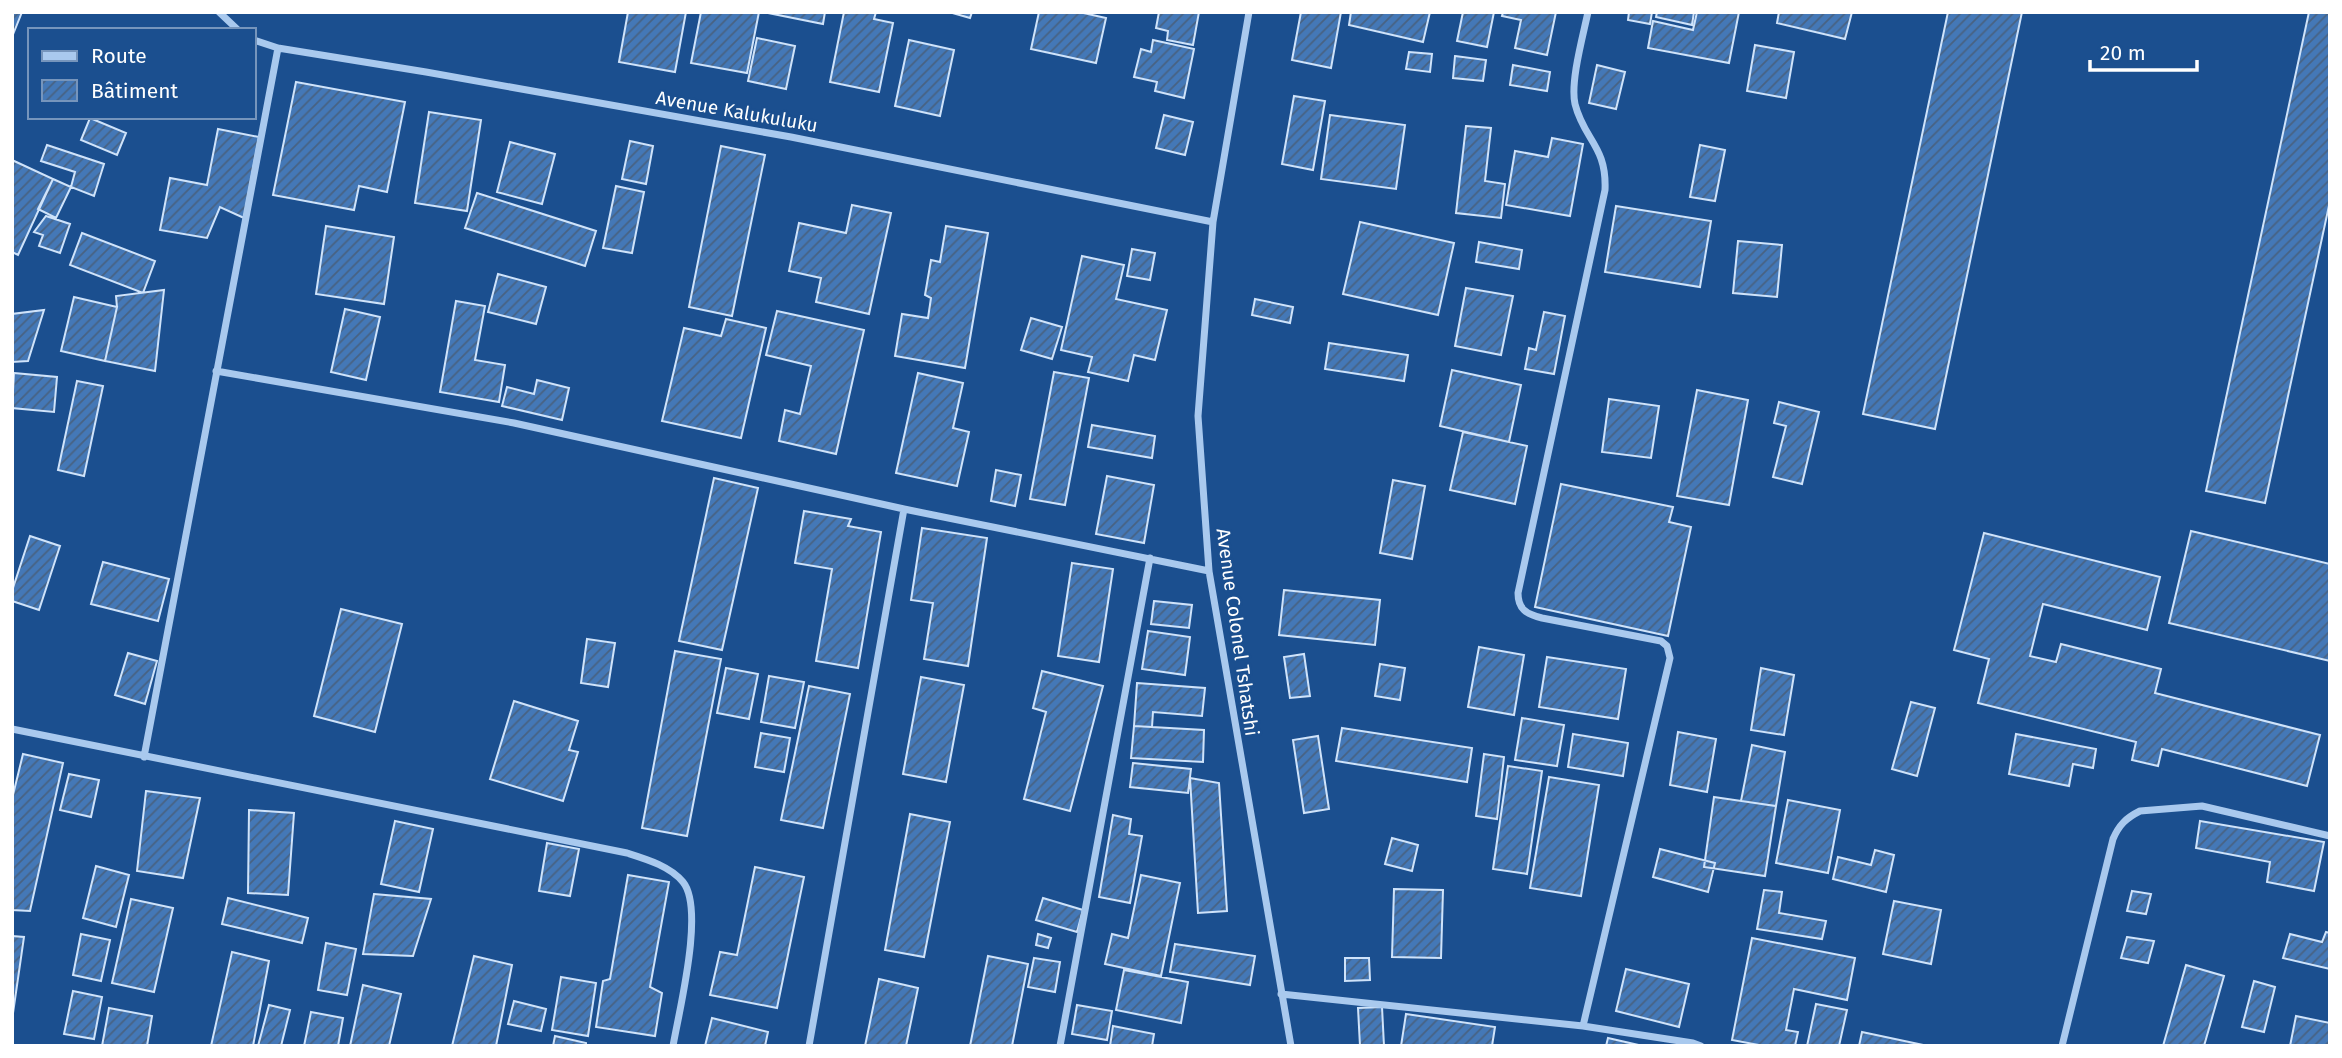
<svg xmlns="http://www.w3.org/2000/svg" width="2342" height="1058" font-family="'Fira Sans',sans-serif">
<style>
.building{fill:url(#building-hatch);stroke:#cfe3fa;stroke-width:2}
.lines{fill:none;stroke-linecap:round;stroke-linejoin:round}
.street{stroke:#a9c9ee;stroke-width:7}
.labels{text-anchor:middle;stroke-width:5;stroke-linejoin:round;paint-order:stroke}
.street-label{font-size:19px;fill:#fff;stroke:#1b4f8f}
</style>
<defs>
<pattern id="building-hatch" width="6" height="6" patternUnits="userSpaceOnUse" patternTransform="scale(1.75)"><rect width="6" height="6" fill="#4478b7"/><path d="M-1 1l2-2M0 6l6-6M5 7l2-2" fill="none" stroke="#486282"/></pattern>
</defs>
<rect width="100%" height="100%" fill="#1b4f8f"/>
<path class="building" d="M12,12H22L12,37Z
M628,12H686L675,72L619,62Z
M701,12H759L747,73L691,63Z
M763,12H825L823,24Z
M844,12H876L874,19L893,23L879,92L830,82Z
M949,12H972L970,18Z
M1039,12H1079L1106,18L1096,63L1031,49Z
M1159,12H1199L1193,45L1167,40L1168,31L1156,28Z
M1301,12H1341L1331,68L1292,60Z
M1351,12H1430L1423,42L1349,25Z
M1463,12H1494L1487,47L1457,41Z
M1503,12H1556L1547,55L1515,48L1521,20L1502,16Z
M1629,12H1652L1650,24L1628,20Z
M1657,12H1694L1692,25L1656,17Z
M1697,12H1739L1729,63L1648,48L1653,21L1693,30Z
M1779,12H1852L1845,39L1777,23Z
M1948,12H2022L1935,429L1863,414Z
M2309,12H2330V201L2265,503L2206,491Z
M757,38L795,46L786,89L748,81Z
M909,40L954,50L940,116L895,106Z
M1153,40L1194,49L1184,98L1155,91L1157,82L1134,77L1141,49L1151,52Z
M1755,45L1794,52L1786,98L1747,91Z
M1409,52L1432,54L1430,72L1406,69Z
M1455,56L1486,60L1483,81L1453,78Z
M1513,65L1550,72L1547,91L1510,85Z
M1597,65L1625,72L1616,109L1589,103Z
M296,82L405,102L387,192L359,186L354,210L273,195Z
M1294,96L1325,101L1313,170L1282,164Z
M429,112L481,120L467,211L415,203Z
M1164,115L1193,122L1185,155L1156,148Z
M1330,115L1405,125L1396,189L1321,179Z
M90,118L126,133L117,155L81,140Z
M1466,126L1491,128L1485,181L1505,184L1501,218L1456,213Z
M218,129L259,137L244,218L220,207L207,238L160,230L170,178L207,185Z
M1552,138L1583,144L1570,216L1506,205L1515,151L1548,157Z
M630,141L653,146L646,184L622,179Z
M510,142L555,154L542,204L497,192Z
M47,145L104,164L94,196L71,187L75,172L41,161Z
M1700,145L1725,150L1715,201L1690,197Z
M721,146L765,155L732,316L689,307Z
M12,160L53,179L18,255L12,252Z
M53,179L71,187L56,218L38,209Z
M616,186L644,192L632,253L603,248Z
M477,193L596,231L585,266L465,228Z
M852,205L891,213L869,314L816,302L821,278L789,271L799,223L846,233Z
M1616,206L1711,221L1700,287L1605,272Z
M46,216L70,224L60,253L39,246L43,235L34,232Z
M1360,222L1454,243L1438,315L1343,294Z
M326,226L394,237L384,304L316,294Z
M946,226L988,233L965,368L895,356L902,314L928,318L931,298L925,295L931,260L940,262Z
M82,233L155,261L143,293L70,265Z
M1738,241L1782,245L1777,297L1733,293Z
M1479,242L1522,250L1519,269L1476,262Z
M1132,249L1155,253L1150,280L1127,276Z
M1082,256L1124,265L1116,299L1167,310L1155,360L1134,355L1128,381L1088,372L1092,357L1061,350Z
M498,274L546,287L536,324L488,312Z
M1466,288L1513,296L1501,355L1455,346Z
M164,290L155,371L105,361L117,307L116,296Z
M74,297L117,307L105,361L61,351Z
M1255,299L1293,307L1290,323L1252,315Z
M456,301L485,306L475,360L505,365L499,402L440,392Z
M345,309L380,317L366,380L331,372Z
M44,310L28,361L12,362V314Z
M777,311L864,330L836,454L779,441L785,410L800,414L811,366L766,355Z
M1544,312L1565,316L1554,374L1525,369L1529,348L1536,350Z
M1031,318L1062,327L1052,359L1021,350Z
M726,319L766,328L741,438L662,421L684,328L721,336Z
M1329,343L1408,355L1404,381L1325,369Z
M1452,370L1521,385L1509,442L1440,426Z
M1054,372L1089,378L1065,505L1030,499Z
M14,373L57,377L54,412L12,408Z
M918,373L963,383L953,428L969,432L957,486L896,473Z
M537,380L569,388L562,420L502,406L507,387L534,394Z
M77,381L103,386L84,476L58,470Z
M1697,390L1748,400L1729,505L1677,496Z
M1609,399L1659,406L1651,458L1602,452Z
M1779,402L1819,412L1802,484L1773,477L1786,426L1774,423Z
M1092,425L1155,436L1152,458L1088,447Z
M1463,432L1527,446L1515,504L1450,490Z
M996,470L1021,475L1015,506L991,501Z
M1107,476L1154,485L1144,543L1096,534Z
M714,478L758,488L722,650L679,641Z
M1393,480L1425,486L1412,559L1380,553Z
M1561,484L1673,507L1669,522L1691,527L1668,636L1535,607Z
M804,511L851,519L848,526L881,532L858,668L816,661L832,569L795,563Z
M922,528L987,538L968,666L924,659L933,603L911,600Z
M2191,531L2330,564V661L2169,623Z
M1984,533L2160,577L2147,630L2043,604L2030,656L2056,662L2061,644L2161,669L2155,693L2320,735L2307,786L2162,749L2158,766L2132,760L2136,742L1978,703L1989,659L1954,650Z
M30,536L60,546L39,610L12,601V591Z
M103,562L169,579L158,621L91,604Z
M1072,563L1113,569L1099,662L1058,656Z
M1284,590L1380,600L1375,645L1279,635Z
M1154,601L1192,605L1189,628L1151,624Z
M341,609L402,624L375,732L314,716Z
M1148,631L1190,637L1185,675L1142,669Z
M587,639L615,643L608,687L581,683Z
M1479,647L1524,655L1514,715L1468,707Z
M675,651L721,659L687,836L642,828Z
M128,653L157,661L145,704L115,695Z
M1304,654L1310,696L1290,698L1284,657Z
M1547,657L1626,669L1618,719L1539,707Z
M1380,664L1405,668L1400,700L1375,696Z
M726,668L758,674L749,719L717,713Z
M1761,668L1794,675L1784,735L1751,730Z
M1042,671L1103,686L1070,811L1024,799L1046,712L1033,708Z
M769,676L804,682L795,728L761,722Z
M921,677L964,685L946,782L903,774Z
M1137,683L1205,688L1202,716L1153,712L1152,727L1134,726Z
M809,686L850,694L823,828L781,820Z
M514,701L578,721L569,750L578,752L563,801L490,779Z
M1911,702L1935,708L1917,776L1892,769Z
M1522,718L1564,725L1557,766L1515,760Z
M1134,726L1204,730L1203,762L1131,758Z
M1342,728L1472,748L1467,782L1336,761Z
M1678,732L1716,739L1707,792L1670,785Z
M761,733L790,738L784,772L755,767Z
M1573,734L1628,743L1623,776L1568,767Z
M2016,734L2096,749L2093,768L2073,764L2069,786L2009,774Z
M1318,736L1329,809L1304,813L1293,740Z
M1752,745L1785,752L1776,806L1741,801Z
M23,754L63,763L30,911L12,910V799Z
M1484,754L1504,757L1497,819L1476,816Z
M1133,763L1191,769L1188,793L1130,787Z
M1508,766L1542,771L1527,874L1493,869Z
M69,774L99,780L91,817L60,810Z
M1549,777L1599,785L1581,896L1530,888Z
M1190,778L1219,783L1227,911L1198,913Z
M146,791L200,798L183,878L137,871Z
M1714,797L1776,806L1765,876L1704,867Z
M1788,800L1840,810L1828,873L1776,863Z
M249,810L294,813L288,895L248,893Z
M910,814L950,822L924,957L885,950Z
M1113,815L1131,819L1129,834L1142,836L1130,903L1099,897Z
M395,821L433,829L419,892L381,884Z
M2200,821L2324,842L2314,891L2267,882L2270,862L2196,848Z
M1392,838L1418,845L1412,871L1385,864Z
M547,843L579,849L570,896L539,891Z
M1660,849L1715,863L1708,892L1653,877Z
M1875,850L1894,855L1886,892L1833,879L1838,857L1871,865Z
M96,866L129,875L116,927L83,918Z
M755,867L804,877L777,1008L710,995L720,952L737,955Z
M628,875L669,882L650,987L662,993L655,1036L596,1027L603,981L610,979Z
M1141,875L1180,883L1161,976L1105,964L1112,934L1128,938Z
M1394,889L1443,890L1441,958L1392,957Z
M1764,890L1782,892L1779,913L1826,921L1822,939L1757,929Z
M2132,891L2151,894L2146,914L2127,911Z
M374,894L431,899L413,956L363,954Z
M228,898L308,918L302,943L222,924Z
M1043,898L1083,910L1077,932L1036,920Z
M131,899L173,908L154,992L112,983Z
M1894,901L1941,910L1931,964L1883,954Z
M2326,932L2330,933V969L2283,958L2290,934L2322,942Z
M81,934L110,940L101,981L73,975Z
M1038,934L1051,938L1048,948L1036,945Z
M12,936L24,937L12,1020Z
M2127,937L2154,941L2148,963L2121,958Z
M1752,938L1855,958L1847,1000L1794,989L1786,1030L1798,1032L1795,1046H1764L1732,1040Z
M326,943L356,949L347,995L318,990Z
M1175,944L1255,956L1250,985L1170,972Z
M232,952L269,961L253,1046H211Z
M474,956L512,965L496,1046H452Z
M988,956L1028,964L1012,1046H970Z
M1034,958L1060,962L1055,992L1028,987Z
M1345,958H1369L1370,980L1345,981Z
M2186,965L2224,976L2204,1046H2163Z
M1626,969L1689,984L1679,1027L1616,1011Z
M1124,970L1188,982L1181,1023L1116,1010Z
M561,977L596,983L588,1036L552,1030Z
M879,979L918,988L906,1046H865Z
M2254,981L2275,987L2264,1032L2242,1027Z
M363,985L401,994L389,1046H350Z
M73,991L102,997L94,1039L64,1034Z
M514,1001L546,1009L541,1031L508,1024Z
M1816,1004L1847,1010L1839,1046H1807Z
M269,1005L290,1010L281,1046H258Z
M1077,1005L1112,1011L1107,1040L1072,1034Z
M1382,1007L1384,1046H1360L1358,1008Z
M109,1008L152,1016L147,1046H102Z
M311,1012L343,1018L338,1046H304Z
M1406,1014L1495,1027L1492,1046H1401Z
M2296,1016L2330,1023V1046H2290Z
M712,1018L768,1032L765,1046H705Z
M1113,1026L1154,1034L1152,1046H1110Z
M1862,1032L1928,1046H1859Z
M555,1036L586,1043V1046H553Z
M1608,1038L1643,1046H1606Z"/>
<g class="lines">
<path class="street" d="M219,12L238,30
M1249,12L1213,222L1198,416L1209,571L1291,1046
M254,40L278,48L426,72L791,137L1213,222
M216,371L514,423L904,509L1209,571
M12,729L627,853C646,859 670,866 683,882C705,909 679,1011 673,1046
M144,757L278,48
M1281,994L1583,1026L1693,1043L1701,1046
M1583,1026L1670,658L1667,646L1661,641L1542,618C1526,614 1518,609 1518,593L1605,190C1607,146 1584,140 1575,104C1570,82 1583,36 1588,12
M809,1046L904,509
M1060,1046L1150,558
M2062,1046L2113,839C2119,825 2126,818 2140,811L2202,806L2330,836"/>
</g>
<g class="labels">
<g class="street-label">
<text transform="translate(737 111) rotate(10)" y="7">Avenue Kalukuluku</text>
<text transform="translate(1238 632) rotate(82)" y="7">Avenue Colonel Tshatshi</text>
</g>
</g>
<rect width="2342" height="1058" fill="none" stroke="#ffffff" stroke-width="28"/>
<rect x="28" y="28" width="228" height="91" fill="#1b4f8f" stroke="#7695bc" stroke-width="2"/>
<rect x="42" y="51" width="35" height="10" fill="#a9c9ee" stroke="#7695bc" stroke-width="2"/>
<text x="91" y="63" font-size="21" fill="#ffffff">Route</text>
<rect x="42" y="80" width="35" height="21" fill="url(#building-hatch)" stroke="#7695bc" stroke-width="2"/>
<text x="91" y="98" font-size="21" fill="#ffffff">Bâtiment</text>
<path d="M2090 60v10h107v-10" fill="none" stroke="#ffffff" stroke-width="3.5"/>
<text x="2100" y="60" font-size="21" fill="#ffffff" stroke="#1b4f8f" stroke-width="5" paint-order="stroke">20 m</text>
</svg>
